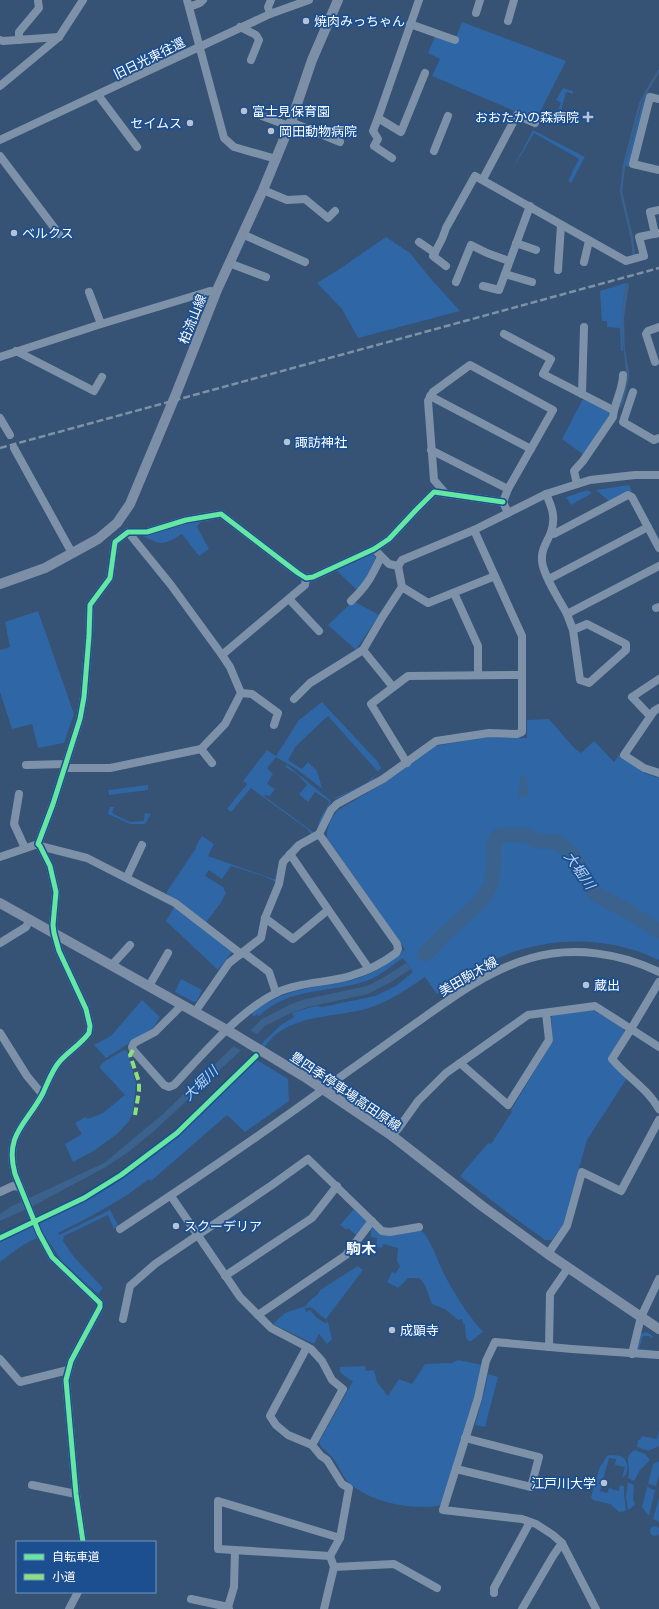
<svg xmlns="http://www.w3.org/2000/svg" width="659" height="1609" font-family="Barlow,'Noto Sans JP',sans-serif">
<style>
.green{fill:#2f66a5;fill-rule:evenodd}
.water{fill:#3b618d}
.pier{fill:#365274}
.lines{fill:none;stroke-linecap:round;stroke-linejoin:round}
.stream{stroke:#3b618d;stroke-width:2.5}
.river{stroke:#3b618d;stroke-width:15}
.minor{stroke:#7d92a8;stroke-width:8}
.major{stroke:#7d8ea7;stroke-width:10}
.rail{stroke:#7e92a7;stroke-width:2.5;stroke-dasharray:7 3;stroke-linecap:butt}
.quiet{stroke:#8de07e;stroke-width:4;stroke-dasharray:8 4;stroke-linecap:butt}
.cycleway-casing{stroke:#1b4f8f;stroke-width:8}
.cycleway{stroke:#66e7a1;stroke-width:5}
.poi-dot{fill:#b9c2ce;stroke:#1b4f8f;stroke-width:1.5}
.labels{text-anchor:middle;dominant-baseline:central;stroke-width:3.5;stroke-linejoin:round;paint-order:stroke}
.poi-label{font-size:13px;fill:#fff;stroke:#1b4f8f;text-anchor:start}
.street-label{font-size:13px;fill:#fff;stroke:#1b4f8f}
.water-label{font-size:14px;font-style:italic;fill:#b5d3f5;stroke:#1b4f8f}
.quarter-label{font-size:15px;font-weight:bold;fill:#fff;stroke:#1b4f8f}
</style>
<rect width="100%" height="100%" fill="#365274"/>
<g class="green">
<polygon points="462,22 566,61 536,120 432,76 440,59 428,53 435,36 454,43"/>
<polygon points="563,88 573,91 573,94 566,92 560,115 556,114 561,103 556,100"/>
<polygon points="647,92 650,93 629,167 625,166 642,104"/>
<polygon points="533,130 585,157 571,183 568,181 579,159 534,133 512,170"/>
<polygon points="386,237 410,253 431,279 460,311 358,338 342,309 317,283 338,270"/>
<polygon points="626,283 622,317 623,351 621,351 620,328 607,327 607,321 602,321 600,291"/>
<polygon points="583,399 609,412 609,417 584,455 562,439"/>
<polygon points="629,485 632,491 612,501 609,501 596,490"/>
<polygon points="588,490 592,493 571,505 566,497"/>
<path d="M185 519 201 521 197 527 209 549 199 556 182 534C163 545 163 546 143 536Z"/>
<polygon points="371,554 376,557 375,560 365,580 358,591 336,570"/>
<polygon points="353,601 379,615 356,650 328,625"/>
<polygon points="38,611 74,714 64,743 38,748 32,724 12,729 0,692 0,650 10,647 5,622"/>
<path d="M322 702 377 761 381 768 370 782 336 799 295 768 276 757 267 768 273 774 267 784 275 789 270 796 266 795 264 796 313 832H316L296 843 286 852 295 843 311 834 307 829 251 788 231 812 227 809 247 784 243 781 267 750 276 756 299 720ZM328 716 378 772 367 783 335 798 322 788 317 771 308 762 302 769 288 760 296 746Z"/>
<path d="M549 719 574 748 581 753 594 741 614 762 619 755 644 773 659 778V960C605 934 542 936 489 962 470 970 454 983 437 994L425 977C407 989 390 1001 369 1008 339 1017 301 1014 275 1035 267 1041 263 1051 257 1060L288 1079 289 1101 245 1132 227 1115 151 1181 149 1179C121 1201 90 1217 58 1233L59 1235 110 1210 118 1225 114 1229 108 1215 64 1236 63 1241 74 1257 103 1288 98 1294 62 1261 45 1236C28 1239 13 1252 0 1262V1235L20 1224 85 1194 123 1171 175 1131 252 1057 264 1041 281 1025 294 1017 292 1013 308 1008 316 1006 322 1007 375 996 396 986 413 972 403 958C391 966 380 976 366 981 327 994 291 986 259 1016L257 1014 254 1017 251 1013C267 1001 285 993 304 989 324 985 345 983 364 976 380 970 393 960 405 949L327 838C326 828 331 818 338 810L384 783 435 746 488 737 527 738V720Z"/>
<path d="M287 765 331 801 319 829C316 818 328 811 329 801L315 792 308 802 299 794 307 785 297 774 285 767Z"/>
<polygon points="148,785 148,790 109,795 108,790"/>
<polygon points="110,807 114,807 112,813 130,822 144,821 145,813 151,814 145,824 130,824 108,814"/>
<polygon points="202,836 214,844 208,856 273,879 275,879 279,861 285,852 282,858 276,882 263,876 231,866 222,879 209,870 205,876 223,887 226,893 220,904 206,922 166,893 196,848 196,846"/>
<polygon points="175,906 232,952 218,970 166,921"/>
<polygon points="181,979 202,990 197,1001 194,1002 175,992"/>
<polygon points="142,1000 160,1017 153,1028 106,1058 94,1045 111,1036"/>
<polygon points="593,1010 623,1028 624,1032 608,1059 627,1078 587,1140 563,1225 552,1240 545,1240 508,1213 460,1176 488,1143 491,1144 512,1112 511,1110 553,1041 551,1018 553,1015"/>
<polygon points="124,1050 127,1051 136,1083 133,1112 129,1121 117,1134 95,1150 73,1162 65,1144 82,1134 75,1123 85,1117 88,1119 103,1113 125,1095 100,1068 100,1066 105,1061"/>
<polygon points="354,1209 366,1220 366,1223 357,1236 348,1228 347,1230 340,1225"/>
<path d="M376 1228 382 1234 389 1236 421 1230C432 1241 437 1260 444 1274 455 1295 467 1314 483 1332L471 1341H469L466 1338 465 1324H463L462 1319 458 1320 445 1309 432 1304 425 1285 419 1278H408L398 1288 387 1282 392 1272 396 1273 400 1266 397 1261 398 1248 383 1244 382 1248 376 1247 377 1238 371 1237V1229Z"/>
<path d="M358 1266 363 1270 326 1319C317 1315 315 1305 305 1308L306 1312 310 1310 317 1318 325 1323 328 1322 332 1339 327 1344 319 1334 314 1344 273 1324 285 1313 306 1306C309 1299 318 1297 320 1290Z"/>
<polygon points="647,1332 654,1337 650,1338 650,1336 643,1336 639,1349 652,1350 652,1351 637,1350 641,1334"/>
<path d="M458 1360 482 1365 478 1386 441 1505C426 1510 392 1505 377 1499 368 1496 358 1490 350 1484 343 1478 339 1466 333 1458 329 1452 321 1449 319 1442L353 1381 350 1380 340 1372V1367L365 1366 366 1371 374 1370 377 1382 388 1396 399 1379 412 1384 425 1364 452 1363Z"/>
<polygon points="488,1374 498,1377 485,1427 475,1425 485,1389"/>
<polygon points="659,1430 659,1446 648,1451 637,1447 638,1440 640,1440 642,1436 657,1439"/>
<path d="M635 1450 645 1454 650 1460 640 1470 634 1481 628 1478C632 1467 622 1456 635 1450Z"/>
<path d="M609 1455C612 1455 617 1455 620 1456 629 1459 630 1474 622 1478L625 1467 615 1465 616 1459 609 1458 600 1491 607 1493 609 1488 619 1491 620 1485 624 1486V1494L626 1511 619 1512 610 1504 593 1500 591 1497 600 1467 607 1456Z"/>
<polygon points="659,1461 659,1476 656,1486 648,1484 653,1464"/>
<polygon points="628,1482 634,1485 633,1499 635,1505 628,1510 626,1496"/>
<polygon points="647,1487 655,1490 649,1516 642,1507"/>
<polygon points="659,1498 659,1522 653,1519"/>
<circle cx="655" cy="1531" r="5"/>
</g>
<g class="water">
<path d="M626 283 629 284 624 318 625 350 629 372V378L624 401 621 408 618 407C632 380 623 359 622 330 621 314 624 299 626 283Z"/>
<polygon points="521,776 525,776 529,795 518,798"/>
<polygon points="635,910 659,927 659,936 640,924"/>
<polygon points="425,945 435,958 427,959 422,952"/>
<polygon points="406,963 411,969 391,982 368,994 308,1007 291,1013 265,1026 239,1052 153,1132 127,1153 106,1167 33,1206 0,1221 0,1214 12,1206 104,1163 163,1114 262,1019 291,1004 306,999 367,986 386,976"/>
</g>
<polygon class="pier" points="248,1029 258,1035 243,1051 231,1045"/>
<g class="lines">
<polyline class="stream" points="634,256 632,238 621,192 624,165 640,104 646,92 659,71"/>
<polyline class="river" points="425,954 448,931 480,902 491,885 494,864 493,846 497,837 505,835 526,835 537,841 554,841 562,845 571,853 589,885 597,895 626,910 659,931"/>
<g class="minor">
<polyline points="187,0 224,138 234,147 276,159"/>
<polyline points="419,0 378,118 401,132 425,73"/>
<polyline points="189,7 200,3 203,0"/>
<polyline points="476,13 480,0"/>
<polyline points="270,14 268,7 271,0"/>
<polyline points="508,21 514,0"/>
<polyline points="410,24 455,40"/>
<polyline points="240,27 256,35 259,40 251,60"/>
<polyline points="0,40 3,41 59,37"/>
<polyline points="19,40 19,32 39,8 38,1"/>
<polyline points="0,86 59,37 83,0"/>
<polyline points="98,95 137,147"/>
<polyline points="659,99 650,97 633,164 659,170"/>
<polyline points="262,116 289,126"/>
<polyline points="378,118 373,131 378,139 374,146 392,158"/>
<polyline points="291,122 340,142"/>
<polyline points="0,140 270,14 309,0"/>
<polyline points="434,151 448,116"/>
<polyline points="0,156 59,234"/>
<polyline points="483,179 517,115 535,123"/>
<polyline points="263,190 287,200 305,199 328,218 335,211"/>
<polyline points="530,206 505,274 532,282"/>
<polyline points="242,234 305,262"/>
<polyline points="655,234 650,212 659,210"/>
<polyline points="419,242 435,253"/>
<polyline points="516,243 536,250"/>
<polyline points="584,262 589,241"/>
<polyline points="229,263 266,277"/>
<polyline points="446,266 433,256 442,239 446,228 475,176 626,261 644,256 639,237 659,233"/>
<polyline points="558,270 561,225"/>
<polyline points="456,282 471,245 487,253 509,261"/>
<polyline points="483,286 499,290 505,274"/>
<polyline points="89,292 101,324"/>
<polyline points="504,334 551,359 543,374 613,410"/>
<polyline points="16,351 94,391 102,377"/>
<polyline points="0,357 101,324 210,291 216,292"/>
<polyline points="655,362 646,334 648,331 659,327"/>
<polyline points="633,392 623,422 654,440 659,438"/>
<polyline points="582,394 584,327"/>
<polyline points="430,396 531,449"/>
<polyline points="0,418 10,435"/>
<polyline points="14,448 72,553"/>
<polyline points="431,450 508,489"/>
<path d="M577 484 574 471 583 461 613 417C614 403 623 390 623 375"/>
<polyline points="446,494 434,480 428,401 433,392 470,365 553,410 508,489 503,502 508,513"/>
<path d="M546 494C552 507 556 518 551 532 547 543 541 549 542 561 543 575 560 601 567 614L659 566"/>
<polyline points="551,533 554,534 628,495 632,497 659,548"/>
<polyline points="374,549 389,564 398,566 402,587 383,616 363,650 393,687"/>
<polyline points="398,566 402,560 474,530 546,494 590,480 635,475 659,475"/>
<polyline points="549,579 648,527"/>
<polyline points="402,587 428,603 495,576"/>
<polyline points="454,593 478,646 478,675"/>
<polyline points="289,599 319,631"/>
<path d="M351 601C368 585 371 577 381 557"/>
<polyline points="656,608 659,607"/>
<polyline points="567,614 573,630 587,624 626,644 626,650 589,683 580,680 573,630"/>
<polyline points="222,655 305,585 306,578"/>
<polyline points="241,693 252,694 278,713 274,725"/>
<polyline points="294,699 310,683 363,650"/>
<polyline points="659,708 654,711 624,755 644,768 659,773"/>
<polyline points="650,716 632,697 659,679"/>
<polyline points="201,749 212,763"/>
<polyline points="407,763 371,704 408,676 522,675"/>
<polyline points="26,765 66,764"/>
<polyline points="65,768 110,768 201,749 225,724 241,693 230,667 222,655 171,585 128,532"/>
<polyline points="19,794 14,824 25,848"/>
<polyline points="40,846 87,858 175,903 241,954"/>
<polyline points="290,854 369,969"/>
<polyline points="0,857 38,844"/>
<polyline points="127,877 142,845"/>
<polyline points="265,918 293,939 328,910"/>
<polyline points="0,943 26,927 30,919"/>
<polyline points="244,953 269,972 276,993"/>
<polyline points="112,965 130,945"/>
<polyline points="659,982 631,1029 659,1047"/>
<polyline points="149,986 168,953"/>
<path d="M182 1005 155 1032 134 1043 132 1047 133 1050 164 1085 169 1087 174 1085C203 1054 238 1012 276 993 299 982 326 983 350 976 367 971 383 963 396 953L398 949 397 944 319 834 331 810 337 804 383 779 436 741 489 733 517 734 522 732V636L474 530"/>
<polyline points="195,1012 229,963 261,938 265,918 279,884 283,862 299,845 319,834"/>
<polyline points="0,1033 27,1076 42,1094"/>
<polyline points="460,1063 508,1105 549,1040 546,1013"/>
<path d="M391 1135 398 1129 418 1101 446 1073 528 1015 595 1006 631 1029 612 1059C627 1077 647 1088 659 1109"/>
<polyline points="0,1192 13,1186 20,1187"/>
<polyline points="171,1196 240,1297 271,1328 311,1349 322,1361 332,1380 343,1389 312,1445"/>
<path d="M120 1229C198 1178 275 1125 350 1070 373 1054 396 1037 419 1021 454 996 489 970 531 958 573 946 620 953 659 972"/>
<polyline points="548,1254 567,1226 582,1172 621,1191 659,1120"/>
<polyline points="225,1276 312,1218 337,1186"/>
<polyline points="258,1315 346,1255 372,1221"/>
<polyline points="123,1319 130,1286 155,1264 272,1185 308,1159 382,1231 390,1232 419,1227"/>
<polyline points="307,1347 270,1416 276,1425 288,1435 312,1445 321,1456 327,1460 342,1484 349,1488 340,1538 330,1556 334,1567 324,1609"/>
<polyline points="549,1347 550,1294 568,1268"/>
<polyline points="632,1354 641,1317 659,1279"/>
<polyline points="0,1359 20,1382 68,1370"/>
<polyline points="456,1469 531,1487 539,1457 465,1438"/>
<polyline points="32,1485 76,1494"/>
<path d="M83 1542 76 1494 66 1380 71 1361 100 1307V1303L52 1257 39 1233 15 1174C4 1134 27 1124 43 1093 48 1082 52 1070 60 1061 69 1051 81 1044 89 1033L90 1026 86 1009 59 951 54 933 53 925 56 892 50 866 40 846 38 844 53 804 80 719 84 697 89 636 90 605 110 578 115 542 128 532H147L186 520 221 514 298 573 306 578 313 577 374 549 389 539 416 510 434 492 503 502"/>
<polyline points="330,1556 218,1549 218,1501 340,1538"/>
<polyline points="334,1567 394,1564 437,1588"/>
<polyline points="494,1593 494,1588 530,1522"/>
<polyline points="191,1599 228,1607 229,1609"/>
<polyline points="228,1607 234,1587 235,1550"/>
<polyline points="69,1609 78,1592"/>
<polyline points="522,1609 553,1556 562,1543"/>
<polyline points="596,1609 562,1543 553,1535 536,1524 522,1519 443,1510 478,1398 486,1361 495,1342 572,1349 659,1355"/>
</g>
<g class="major">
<polyline points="0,584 45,568 98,539 117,523 130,504 176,394 217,290 263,190 291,122 312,60 338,0"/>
<polyline points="0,903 227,1030 308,1079 391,1135 482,1206 548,1254 659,1329"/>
</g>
<polyline class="rail" points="0,448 659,268"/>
<polyline class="quiet" points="133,1050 130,1055 139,1082 139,1091 135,1115"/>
<g class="cycleway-casing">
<g id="cycleway">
<polyline points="0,1238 84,1198 121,1175 177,1133 256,1056"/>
<path d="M83 1542 76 1494 66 1380 71 1361 100 1307V1303L52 1257 39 1233 15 1174C4 1134 27 1124 43 1093 48 1082 52 1070 60 1061 69 1051 81 1044 89 1033L90 1026 86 1009 59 951 54 933 53 925 56 892 50 866 40 846 38 844 53 804 80 719 84 697 89 636 90 605 110 578 115 542 128 532H147L186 520 221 514 298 573 306 578 313 577 374 549 389 539 416 510 434 492 503 502"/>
</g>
</g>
<use href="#cycleway" class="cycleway"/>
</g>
<g class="poi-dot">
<circle cx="306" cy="21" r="4"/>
<circle cx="244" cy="111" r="4"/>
<path d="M586 111h4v4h4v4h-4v4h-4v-4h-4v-4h4z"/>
<circle cx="190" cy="123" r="4"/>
<circle cx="271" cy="131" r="4"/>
<circle cx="14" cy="233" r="4"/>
<circle cx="287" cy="442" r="4"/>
<circle cx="586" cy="985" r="4"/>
<circle cx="176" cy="1226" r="4"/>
<circle cx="392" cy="1330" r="4"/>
<circle cx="604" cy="1483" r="4"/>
</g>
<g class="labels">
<g class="poi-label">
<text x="314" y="21">焼肉みっちゃん</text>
<text x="252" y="111">富士見保育園</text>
<text x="579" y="117" text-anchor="end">おおたかの森病院</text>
<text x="182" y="123" text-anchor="end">セイムス</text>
<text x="279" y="131">岡田動物病院</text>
<text x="22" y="233">ベルクス</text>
<text x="295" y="442">諏訪神社</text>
<text x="594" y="985">蔵出</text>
<text x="184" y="1226">スクーデリア</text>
<text x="400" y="1330">成顕寺</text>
<text x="596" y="1483" text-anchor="end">江戸川大学</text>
</g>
<g class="street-label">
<text transform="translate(149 58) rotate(-26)">旧日光東往還</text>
<text transform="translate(192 319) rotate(-68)">柏流山線</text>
<text transform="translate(468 976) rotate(-30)">美田駒木線</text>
<text transform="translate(346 1091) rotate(34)">豊四季停車場高田原線</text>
</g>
<g class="water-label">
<text transform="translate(580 870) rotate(55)">大堀川</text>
<text transform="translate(200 1083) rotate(-44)">大堀川</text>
</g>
<g class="quarter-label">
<text x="361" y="1248">駒木</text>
</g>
</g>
<rect x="16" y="1541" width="140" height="52" fill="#1b4f8f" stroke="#7695bc"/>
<rect x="24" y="1554" width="20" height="6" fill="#66e7a1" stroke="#7695bc"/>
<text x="52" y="1561" font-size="12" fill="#ffffff">自転車道</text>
<rect x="24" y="1574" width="20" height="6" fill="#8de07e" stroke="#7695bc"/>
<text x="52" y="1581" font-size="12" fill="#ffffff">小道</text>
</svg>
